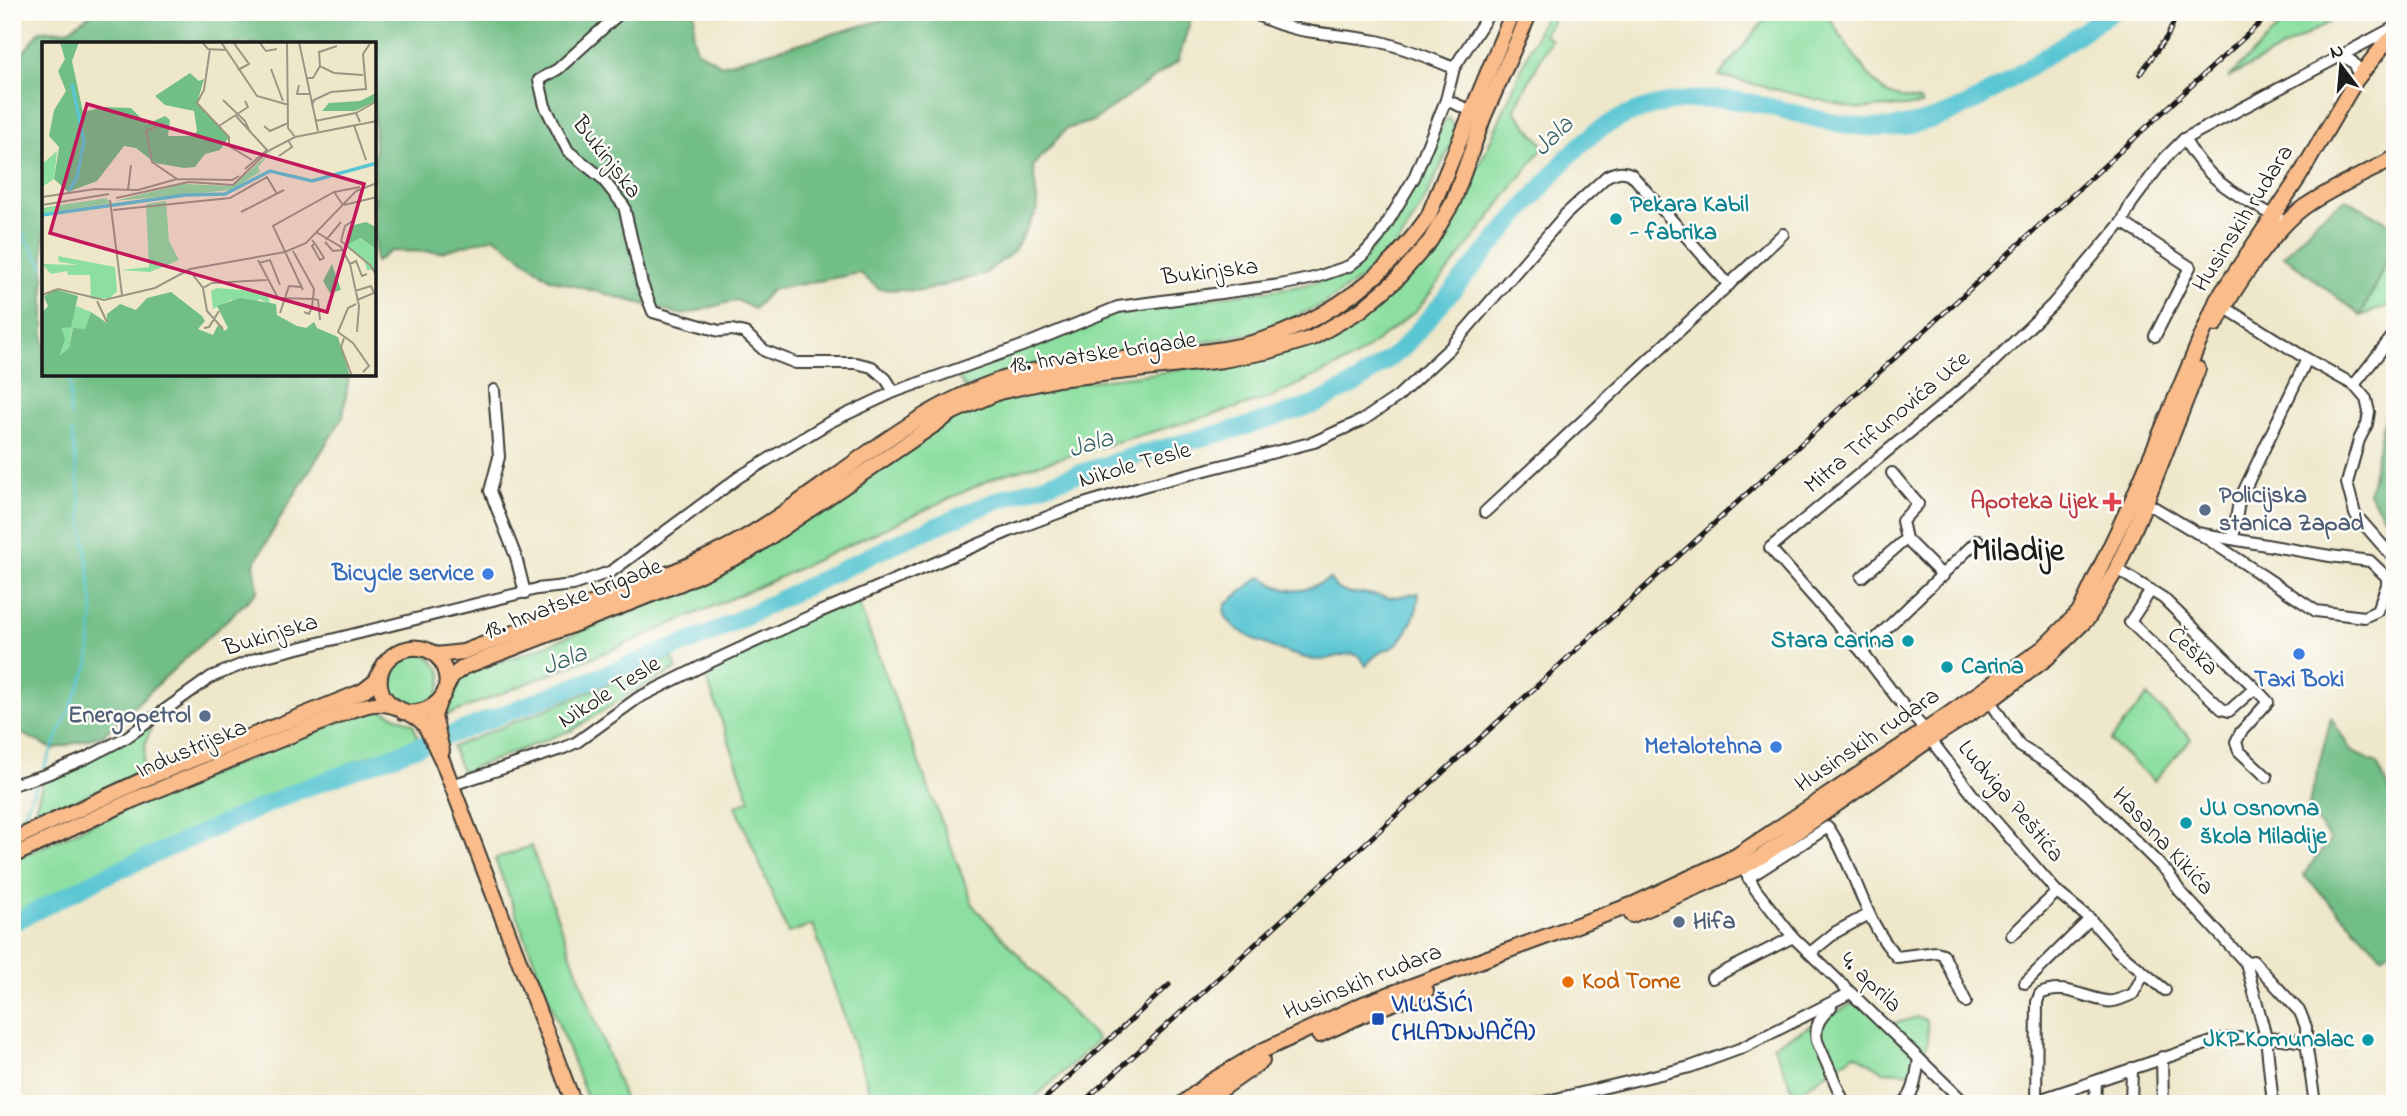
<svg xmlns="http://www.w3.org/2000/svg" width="2407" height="1116" font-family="'Indie Flower',sans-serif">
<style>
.green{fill:#8cdfa0;stroke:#547e5e;stroke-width:2}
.forest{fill:#71be86;stroke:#466d51;stroke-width:2}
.water{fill:#5ac6d3;stroke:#3b7178;stroke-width:2}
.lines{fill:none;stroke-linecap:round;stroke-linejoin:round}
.stream{stroke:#5ac6d3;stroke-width:2.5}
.river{stroke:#5ac6d3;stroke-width:18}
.minor-casing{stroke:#3c3a36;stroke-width:14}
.major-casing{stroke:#3c3a36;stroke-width:18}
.minor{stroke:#fff;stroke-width:10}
.major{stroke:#f9bc8a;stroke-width:14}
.rail-casing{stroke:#1c1c1c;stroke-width:5}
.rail{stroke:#fdfcf7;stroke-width:2.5;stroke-dasharray:8;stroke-linecap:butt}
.culture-dot{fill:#0f9aa8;stroke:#fdfcf7;stroke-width:2.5}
.health-dot{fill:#e0444e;stroke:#fdfcf7;stroke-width:2.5}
.service-dot{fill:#5c6f8a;stroke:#fdfcf7;stroke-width:2.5}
.shop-dot{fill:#3f7fe0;stroke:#fdfcf7;stroke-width:2.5}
.food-dot{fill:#e8710a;stroke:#fdfcf7;stroke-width:2.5}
.transit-dot{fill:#1a4fb4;stroke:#fdfcf7;stroke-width:2.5}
.labels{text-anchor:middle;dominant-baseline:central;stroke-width:5;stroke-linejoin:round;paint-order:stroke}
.street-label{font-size:24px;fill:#1c1c1c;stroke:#fdfcf7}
.culture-label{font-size:24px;font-weight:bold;fill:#0d838f;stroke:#fdfcf7;text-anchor:start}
.service-label{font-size:24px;font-weight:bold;fill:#4e5e75;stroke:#fdfcf7;text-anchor:start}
.health-label{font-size:24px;font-weight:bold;fill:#be3a42;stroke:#fdfcf7;text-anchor:end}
.shop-label{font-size:24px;font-weight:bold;fill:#366cbe;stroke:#fdfcf7;text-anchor:end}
.food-label{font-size:24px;font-weight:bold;fill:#c56008;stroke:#fdfcf7;text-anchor:start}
.transit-label{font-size:24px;font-weight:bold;fill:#164399;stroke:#fdfcf7;text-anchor:start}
.water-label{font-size:26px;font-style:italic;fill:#356065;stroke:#fdfcf7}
.district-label{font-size:32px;font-weight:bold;fill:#1c1c1c;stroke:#fdfcf7}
.inset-river{fill:none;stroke:#5ac6d3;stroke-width:3.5}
.inset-road{fill:none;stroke:#9a9684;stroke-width:2}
.view{fill:#c2185b;fill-opacity:0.15;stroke:#c2185b;stroke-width:3.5}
.inset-edge{fill:none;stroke:#1c1c1c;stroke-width:3.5}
</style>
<rect width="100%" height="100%" fill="#fdfcf7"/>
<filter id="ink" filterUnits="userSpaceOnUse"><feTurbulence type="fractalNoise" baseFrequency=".0143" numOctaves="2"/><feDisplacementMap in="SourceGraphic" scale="14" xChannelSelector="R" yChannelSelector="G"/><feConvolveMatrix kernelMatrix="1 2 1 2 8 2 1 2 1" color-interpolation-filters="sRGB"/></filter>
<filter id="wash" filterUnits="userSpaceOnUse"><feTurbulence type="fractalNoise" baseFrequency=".00686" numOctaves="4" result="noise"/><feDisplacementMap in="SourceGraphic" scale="28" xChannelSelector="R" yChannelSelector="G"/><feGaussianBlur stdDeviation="1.57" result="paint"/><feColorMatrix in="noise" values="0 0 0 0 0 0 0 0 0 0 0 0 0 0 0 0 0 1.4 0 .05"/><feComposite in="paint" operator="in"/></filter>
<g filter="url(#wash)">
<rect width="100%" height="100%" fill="#eee7ca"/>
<g class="green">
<polygon points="1546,12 1558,12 1544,34 1551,39 1514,110 1544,146 1465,250 1416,311 1355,358 1267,399 998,476 767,583 621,646 440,718 461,677 472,670 524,654 717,577 954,417 996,397 1033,388 1173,371 1349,323 1450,219 1487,149"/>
<path d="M1771 12H1826C1836 29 1872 85 1887 93 1897 99 1909 99 1920 101L1922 105 1857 109 1719 76Z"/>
<polygon points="2294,12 2348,12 2228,78"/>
<polygon points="1449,118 1458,131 1423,203 1399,243 1361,279 1321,305 1263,331 1205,342 1129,350 1068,361 965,388 956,374 1107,316 1139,308 1301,286 1330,278 1365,259 1417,180 1445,120"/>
<polygon points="2395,244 2395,303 2361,316"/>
<polygon points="856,597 974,907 1098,1040 1028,1104 874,1104 813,925 788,933 736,806 750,800 702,666"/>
<path d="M424 653C445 670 446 676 435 700L408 709 386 691 385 672 396 656Z"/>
<polygon points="673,658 677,669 634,691 572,730 462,772 452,747"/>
<polygon points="2147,696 2191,739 2154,781 2110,741"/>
<path d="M372 708 382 710 413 724 419 741C370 752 325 774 279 793 189 830 97 869 12 917V861L94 823Z"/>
<polygon points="144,724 151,729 146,741 142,771 37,818 34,812 45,775"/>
<polygon points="531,846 625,1101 627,1104 589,1103 495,859"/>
<polygon points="1858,1001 1889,1025 1917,1017 1927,1020 1928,1042 1915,1073 1883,1071 1855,1054 1795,1095 1773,1045"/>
</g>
<g class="forest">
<polygon points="94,12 500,12 506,16 528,17 533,12 695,12 693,37 697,50 722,65 911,12 1193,12 1178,61 1093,121 1066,129 1033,166 1038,209 1013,252 984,274 923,291 879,289 860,273 771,290 754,309 737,300 683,315 550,279 495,237 441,252 391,251 375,262 374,44 44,44 44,374 349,375 343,417 283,513 254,564 258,591 103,735 53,749 12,729 12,67 40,31 68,30"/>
<polygon points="2346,199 2395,226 2395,241 2361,316 2284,256 2319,218"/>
<polygon points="2395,372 2395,534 2369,493 2393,373"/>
<polygon points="2331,718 2352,752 2377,763 2395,804 2395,947 2382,956 2303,875 2331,839 2307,811"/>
</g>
<path class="water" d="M1260 577C1268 578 1269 582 1275 585 1298 596 1310 588 1330 579L1337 589 1350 594 1363 593 1389 598 1418 593C1421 609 1406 637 1393 647 1388 650 1382 651 1378 654 1373 657 1369 662 1366 666L1360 656C1344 650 1332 661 1317 660 1297 658 1212 631 1226 604Z"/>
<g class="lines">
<g class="stream">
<polyline points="12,217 44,267"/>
<polyline points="70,374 70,417"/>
<polyline points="2194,527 2229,532"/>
<polyline points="2241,534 2310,547"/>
<polyline points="44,768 89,664 93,607 72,432"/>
<polyline points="12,821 24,814 36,785"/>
</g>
<path class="river" d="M12 923 103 877 295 792 447 736 707 635 892 545 998 500 1133 456 1251 425 1316 404 1358 382 1402 349 1568 157C1577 149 1586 139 1596 132 1642 101 1699 93 1753 103 1803 113 1852 134 1904 126 1954 118 1987 95 2028 68 2056 49 2084 31 2112 12"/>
</g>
</g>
<g filter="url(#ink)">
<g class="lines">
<g class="minor-casing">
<g id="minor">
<polyline points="621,12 558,69 539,80 545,106 568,151 601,177 624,206 642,284 653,312 719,331 732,330 745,333 765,351 796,363 856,363 872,367 886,379 894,392"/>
<path d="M1252 12C1293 36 1333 32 1377 41 1404 47 1429 58 1454 68"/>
<path d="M2337 58C2351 57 2359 64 2357 78"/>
<polyline points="1446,100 1479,114"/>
<polyline points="2184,139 2395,27"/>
<polyline points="2122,222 2190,267 2155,336"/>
<polyline points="2224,307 2307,359 2354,385 2366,399 2369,412 2367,424 2359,440 2347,483 2355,514 2390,554 2395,556"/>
<polyline points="2354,385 2395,333"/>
<polyline points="494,390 499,457 490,491 516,557 525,593"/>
<polyline points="1892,473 1918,504 1902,521 1906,539 1943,576"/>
<polyline points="2142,500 2197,533 2330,556 2370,561 2395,585"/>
<polyline points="1485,512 1783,234"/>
<polyline points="2200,534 2316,611 2364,617 2377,611 2387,585 2387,576"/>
<polyline points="2233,539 2239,501 2307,359"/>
<polyline points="2116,570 2123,573 2163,598 2255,688 2229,711 2222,709 2130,622 2151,590"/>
<polyline points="1862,577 1906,539"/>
<polyline points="1862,652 1978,540"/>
<polyline points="2255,688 2268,702 2241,732 2236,742 2239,751 2267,777"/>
<polyline points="1990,701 2020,746 2058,770 2088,794 2168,873 2179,890 2246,963 2266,1037 2273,1104"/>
<polyline points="2394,712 2395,713"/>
<polyline points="12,785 45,775 86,758 127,737 211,677 258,658 537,589 573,585 612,571 739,477 830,422 894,392 1022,346 1118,307 1280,285 1314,278 1349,266 1363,255 1379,237 1414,178 1446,100 1454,68 1490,12"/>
<path d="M452 785 564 748 577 742 638 698 702 666 817 613 1010 531 1074 507 1143 486 1314 442 1363 420 1397 397 1450 348 1565 215 1607 176C1616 172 1622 170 1631 174L1729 285"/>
<polyline points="1745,871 1756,890 1793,937 1966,1104"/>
<path d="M1748 878 1828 827C1856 867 1863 921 1897 957L1936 952 1943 954 1966 1002"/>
<polyline points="2012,935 2057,892"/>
<polyline points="1810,953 1836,932 1869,914"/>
<polyline points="2246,963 2253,961 2300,1012 2306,1027 2306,1042"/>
<polyline points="1712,978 1793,937"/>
<polyline points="2025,983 2090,919"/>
<path d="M2165 990 2118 951 2090 919 2057 892 1972 794 1934 744 1932 738 1897 698 1862 652 1770 548 1985 370 2053 304 2122 222 2131 204 2165 158 2184 139C2210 184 2237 195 2280 219"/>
<path d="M1831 1007C1820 1018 1814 1025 1817 1041L1842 1098"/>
<polyline points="2162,1057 2163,1104"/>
<polyline points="1535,1104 1690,1067 1742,1048 1850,993"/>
<path d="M1902 1104C1916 1093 1916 1075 1919 1059"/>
<polyline points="2027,1104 2221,1039 2266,1037 2306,1042 2315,1104"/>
<path d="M2036 1104 2037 1002 2040 994C2063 983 2082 997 2106 1001 2114 1003 2125 997 2133 994L2144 973"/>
<polyline points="2095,1104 2096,1082"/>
<polyline points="2131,1104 2132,1068"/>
</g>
</g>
<g class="major-casing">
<g id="major">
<path d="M2216 324C2232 290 2274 229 2304 207 2331 188 2365 174 2395 158"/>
<path d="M436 655 463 652C517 632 571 612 626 591 667 574 711 558 749 535 834 484 908 410 1003 379 1077 355 1149 361 1224 349 1307 335 1380 286 1428 217L1513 12"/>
<polyline points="447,686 452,676 464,667 681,583 749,551 953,412 999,392 1058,379 1223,360 1270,351 1312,338 1361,310 1395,281 1430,241 1453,202 1484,116 1530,12"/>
<polyline points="439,702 434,716 442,751"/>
<path d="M403 712C429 716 455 697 444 668 430 630 370 650 381 690 387 710 409 709 422 722 429 730 436 749 442 760L574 1104"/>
<polyline points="12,840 147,778 363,691 376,681 381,670"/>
<path d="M12 856 133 800 352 710C367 705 377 701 393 706"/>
<polyline points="1632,915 1743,867 1762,856 1932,738 1990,701 2047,658 2088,618 2116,570 2146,502 2198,369"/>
<polyline points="1319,1035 1369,1012 1426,991"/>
<polyline points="1182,1104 1210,1082 1262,1051 1363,1004 1634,904 1736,856 1926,730 2043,648 2080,611 2134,496 2217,300 2299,177 2356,80 2384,45 2395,36"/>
<polyline points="1201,1104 1262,1061"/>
</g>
</g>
<use href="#minor" class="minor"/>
<use href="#major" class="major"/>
<g class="rail-casing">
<g id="rail">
<polyline points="2140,74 2168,35 2178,12"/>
<polyline points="1039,1104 1169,985"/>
<polyline points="1081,1104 2272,12"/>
</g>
</g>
<use href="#rail" class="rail"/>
</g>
</g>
<g class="culture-dot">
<circle cx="1616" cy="219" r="7"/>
<circle cx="1908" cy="641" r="7"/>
<circle cx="1947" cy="667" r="7"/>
<circle cx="2186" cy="823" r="7"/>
<circle cx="2368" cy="1040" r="7"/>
</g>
<path class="health-dot" d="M2108.5 491.5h7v7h7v7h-7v7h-7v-7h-7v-7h7z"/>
<g class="service-dot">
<circle cx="2205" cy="510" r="7"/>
<circle cx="205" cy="716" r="7"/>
<circle cx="1679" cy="922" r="7"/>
</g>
<g class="shop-dot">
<circle cx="488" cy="574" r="7"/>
<circle cx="2299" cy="654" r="7"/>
<circle cx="1776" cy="747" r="7"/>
</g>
<circle class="food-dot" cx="1568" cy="982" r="7"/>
<rect class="transit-dot" x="1371" y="1012" width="14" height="14" rx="3.5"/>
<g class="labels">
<g class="street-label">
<text transform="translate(606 158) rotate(52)">Bukinjska</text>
<text transform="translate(2244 219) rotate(-58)">Husinskih rudara</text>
<text transform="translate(1210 273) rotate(-7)">Bukinjska</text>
<text transform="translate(1103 354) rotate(-8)">18. hrvatske brigade</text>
<text transform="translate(1888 423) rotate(-40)">Mitra Trifunovića Uče</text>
<text transform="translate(1135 466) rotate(-16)">Nikole Tesle</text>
<text transform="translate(573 600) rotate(-21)">18. hrvatske brigade</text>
<text transform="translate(271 636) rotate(-17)">Bukinjska</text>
<text transform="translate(2192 652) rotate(43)">Češka</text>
<text transform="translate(610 693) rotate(-32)">Nikole Tesle</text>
<text transform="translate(1868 741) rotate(-34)">Husinskih rudara</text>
<text transform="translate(192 750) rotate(-23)">Industrijska</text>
<text transform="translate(2010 802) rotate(50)">Ludviga Peštića</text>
<text transform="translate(2162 842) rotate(47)">Hasana Kikića</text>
<text transform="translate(1363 983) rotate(-22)">Husinskih rudara</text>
<text transform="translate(1870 983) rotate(44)">4. aprila</text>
</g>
<g class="culture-label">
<text x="1630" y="205">Pekara Kabil<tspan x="1630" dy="28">- fabrika</tspan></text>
<text x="1894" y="641" text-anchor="end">Stara carina</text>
<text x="1961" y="667">Carina</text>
<text x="2200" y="809">JU Osnovna<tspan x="2200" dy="28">škola Miladije</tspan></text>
<text x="2354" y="1040" text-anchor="end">JKP Komunalac</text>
</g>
<g class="service-label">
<text x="2219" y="496">Policijska<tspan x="2219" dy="28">stanica Zapad</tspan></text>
<text x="191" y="716" text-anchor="end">Energopetrol</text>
<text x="1693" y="922">Hifa</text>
</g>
<g class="health-label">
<text x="2098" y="502">Apoteka Lijek</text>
</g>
<g class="shop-label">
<text x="474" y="574">Bicycle service</text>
<text x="2299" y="680" text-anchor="middle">Taxi Boki</text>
<text x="1762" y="747">Metalotehna</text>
</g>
<g class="food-label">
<text x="1582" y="982">Kod Tome</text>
</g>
<g class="transit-label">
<text x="1392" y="1005">VILUŠIĆI<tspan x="1392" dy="28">(HLADNJAČA)</tspan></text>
</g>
<g class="water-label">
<text transform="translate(1554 137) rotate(-44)">Jala</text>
<text transform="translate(1091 445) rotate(-17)">Jala</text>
<text transform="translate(565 661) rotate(-21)">Jala</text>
</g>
<g class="district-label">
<text x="2018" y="552">Miladije</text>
</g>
</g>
<g transform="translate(42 42)">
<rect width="334" height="334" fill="#eee7ca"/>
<path d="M231 108 216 125 218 130 189 148 72 159 141 142 190 144ZM15 109 12 137 0 145V122ZM64 156 69 161 0 172V166ZM124 159 127 199 137 218 108 230 78 228 107 225 104 162ZM317 196 334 207V235L331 228H325L322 218 303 204ZM16 214 73 225 75 249 68 256 49 257 48 233H26L25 229 9 232 0 222 37 223 17 220ZM175 246 213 249 226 255 229 263 218 257 211 261 189 258 171 267 169 249ZM34 264 49 270 43 287 30 288 27 306 16 315 21 301 19 286Z" fill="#8cdfa0"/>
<path d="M37 0 30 19 41 70 62 65 89 66 105 82 123 74 128 78 126 94H150L155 89 152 69 123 63 113 54 148 31 157 39 162 37 155 61 187 95 178 108 163 112 153 125 142 126 113 121 94 106 82 104 55 139 26 150 12 137 17 105 7 94 12 68 24 49 16 29 23 17 18 1ZM334 51V59L313 69H280L287 61 318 59ZM324 180 334 185V207L318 196 303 204 308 184ZM290 222 299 248 288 251 281 239ZM12 247 36 254 29 285 19 286 23 297 17 314 27 306 31 286 43 287 49 270 65 281V272L78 262 94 268 105 256 129 250 160 274 163 279 156 287 171 293 176 283 183 289 186 286 175 264 198 256 234 262 235 273 255 284 264 286 272 280 275 286 296 295 308 334H0V271L6 264 2 255Z" fill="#71be86"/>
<path class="inset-river" d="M30 42 42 100 39 113M27 149 35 135 39 114M0 173 143 153 183 152 228 129 270 139 335 121"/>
<path class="inset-road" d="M160 0 166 7 183 8M179 0 215 54 247 63M191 0 207 22 196 28M217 0 224 9 235 7M245 0 246 86 253 95M257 0 276 89M168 7 162 48 155 61 187 95V104L210 118M278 24 277 10 295 4M229 27 241 59M265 36H271L278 24 292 31 321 33M257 43 255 52H268M181 58 203 79 208 90M270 64 272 58 289 50 324 47 321 12 329 0M314 71 335 59M194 74 225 108 203 127M273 79 314 71 318 80M122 81 104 89 110 120 135 137M312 83 324 118M177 84 206 65 203 59M222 84 228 89 246 81M237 114 250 105 246 98M86 148 89 123M292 150 318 145M0 155 53 147 96 148 135 137 190 138 197 134M74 156 147 140 191 143 226 109 253 95 335 79M68 158 80 253M0 163 67 152M302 163 335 155M71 168 188 156 225 135 235 152M199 170 242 148M312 178 303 184 299 199 329 224 335 235M274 190 299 205 308 222 317 264 315 290M270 198 274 203 282 216 278 218 270 204 273 201M284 198 299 180M283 200 291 209 301 208M251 209 272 247 270 265 267 272 262 270M216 218 236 256 272 257M217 221 228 218 238 243M308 222 314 219 320 234 325 232M148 229 161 246 165 269 181 287M161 246 170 241 225 238M261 248 231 184 292 150 301 163M313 249 329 244 332 251 315 258M0 253 16 247 62 258 113 246 148 227 243 210 264 201 314 149 335 141M272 257 276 258 278 278M55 259 65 280M314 262 306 266 296 290 311 301 327 324 321 330M238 271 247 244 260 245M162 286 167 285 177 269M302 296 299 305 310 334"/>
<path class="view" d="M45 62 322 142 285 270 8 191Z"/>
<rect width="334" height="334" class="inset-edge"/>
</g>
<rect width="2407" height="1116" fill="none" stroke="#fdfcf7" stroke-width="42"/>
<g transform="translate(2341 66) rotate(344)" stroke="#fdfcf7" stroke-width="5" paint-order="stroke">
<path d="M0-5L12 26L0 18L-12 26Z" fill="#1c1c1c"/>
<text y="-10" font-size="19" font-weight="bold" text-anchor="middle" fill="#1c1c1c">N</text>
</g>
</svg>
